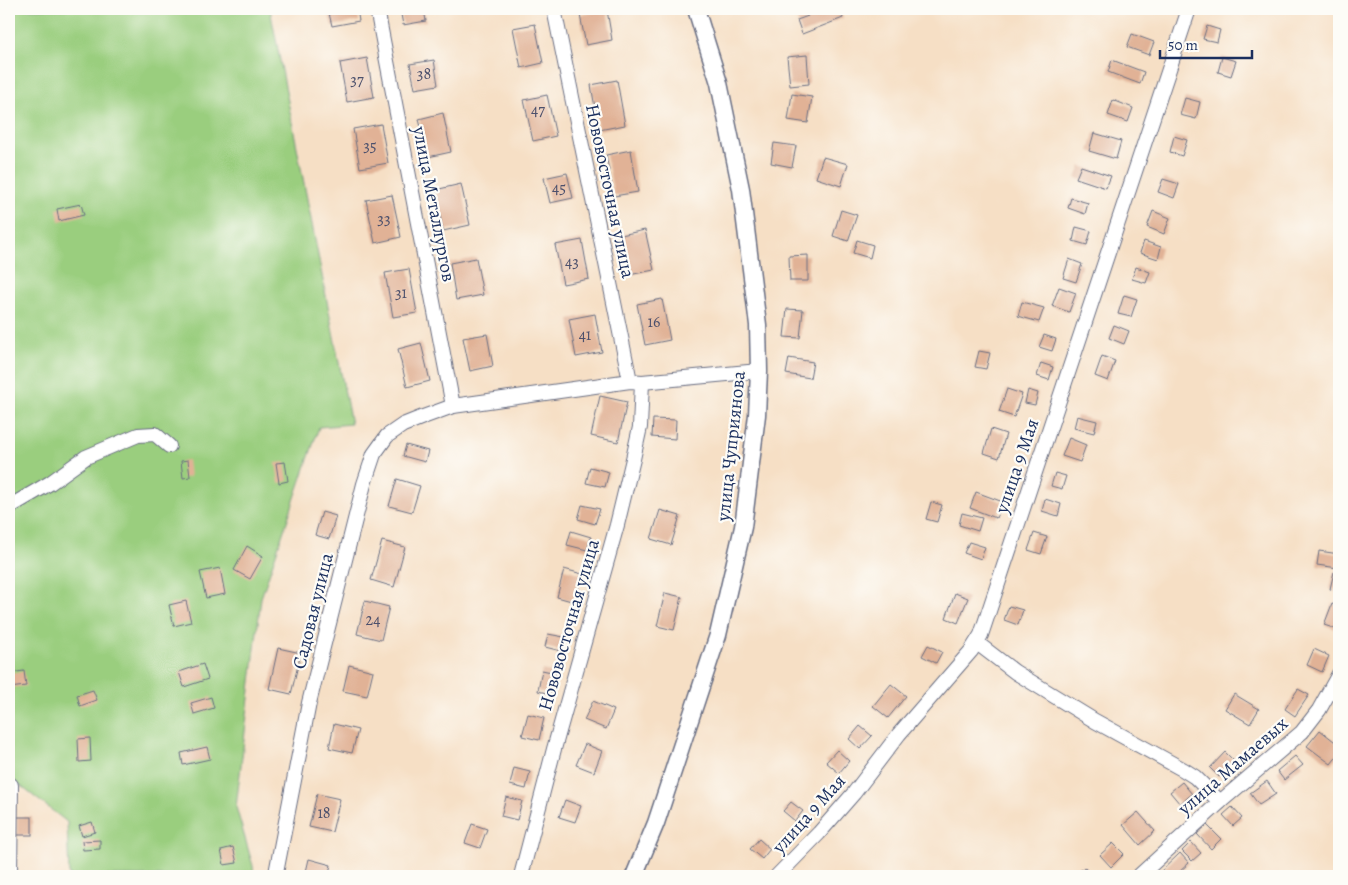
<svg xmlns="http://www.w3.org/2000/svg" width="1348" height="885" font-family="Alegreya,serif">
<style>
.green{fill:#9ace7e;stroke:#5a7e6e}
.building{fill:#e1b296}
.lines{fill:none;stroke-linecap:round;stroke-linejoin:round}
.minor-casing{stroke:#686d82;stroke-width:16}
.tertiary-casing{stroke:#686d82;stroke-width:19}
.minor{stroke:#fff;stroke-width:14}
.tertiary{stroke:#fff;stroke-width:16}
.labels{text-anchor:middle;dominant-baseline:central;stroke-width:4.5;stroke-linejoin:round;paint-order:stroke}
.number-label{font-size:16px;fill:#4c506c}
.street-label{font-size:19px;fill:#1b2f5e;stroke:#fdfcf7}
</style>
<rect width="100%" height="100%" fill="#fdfcf7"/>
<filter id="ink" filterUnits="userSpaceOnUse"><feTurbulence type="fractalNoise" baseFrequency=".02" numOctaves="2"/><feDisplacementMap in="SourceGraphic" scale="10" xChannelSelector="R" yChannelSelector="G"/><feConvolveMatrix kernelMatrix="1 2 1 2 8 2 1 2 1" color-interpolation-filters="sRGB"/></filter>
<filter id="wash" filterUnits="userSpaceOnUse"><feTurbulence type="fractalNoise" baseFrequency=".0096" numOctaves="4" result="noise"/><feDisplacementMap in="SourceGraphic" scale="20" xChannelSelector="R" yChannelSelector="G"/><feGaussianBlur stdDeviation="1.12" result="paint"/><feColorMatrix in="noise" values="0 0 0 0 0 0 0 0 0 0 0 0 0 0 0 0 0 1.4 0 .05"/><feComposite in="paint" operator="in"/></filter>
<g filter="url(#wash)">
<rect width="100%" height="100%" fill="#f6dfc5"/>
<polygon class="green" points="9,9 270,9 351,424 319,427 261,598 236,807 253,866 254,876 69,876 67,822 9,777"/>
<g id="blocks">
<g class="building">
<polygon points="328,9 357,9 359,21 332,26"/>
<polygon points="400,9 424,9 426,21 403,25"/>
<polygon points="805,9 840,9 843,18 802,34 797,20 808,16"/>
<polygon points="607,10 612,40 586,45 580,15"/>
<polygon points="535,24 543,63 521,68 513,28"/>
<polygon points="1207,26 1220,30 1217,42 1203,39"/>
<polygon points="1132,34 1154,42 1149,55 1127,47"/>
<polygon points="807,55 809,84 790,86 787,57"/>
<polygon points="1222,57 1236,61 1231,76 1218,72"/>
<polygon points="367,58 374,97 347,102 340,63"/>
<polygon points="434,60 438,85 415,89 410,64"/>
<polygon points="1112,60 1144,72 1140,84 1108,72"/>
<polygon points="617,80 625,125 599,130 591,85"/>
<polygon points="792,94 812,97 808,123 788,120"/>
<polygon points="547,95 556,136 533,141 524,100"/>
<polygon points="1185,98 1200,102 1196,119 1180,115"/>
<polygon points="1113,100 1133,108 1128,122 1108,115"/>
<polygon points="443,113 451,152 428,157 419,119"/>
<polygon points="381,124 388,163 360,168 353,129"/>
<polygon points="1094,133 1121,141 1116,159 1089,151"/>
<polygon points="1174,136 1187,140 1182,156 1170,152"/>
<polygon points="774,143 796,146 792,167 771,163"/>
<polygon points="631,150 638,192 614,196 606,155"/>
<polygon points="823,157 848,164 841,186 816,178"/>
<polygon points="1081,166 1111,176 1106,188 1076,178"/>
<polygon points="567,173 573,198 550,203 544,178"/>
<polygon points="1163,179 1179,184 1174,198 1158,192"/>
<polygon points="461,184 470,225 443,231 435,190"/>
<polygon points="392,195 401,237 375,243 366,200"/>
<polygon points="1071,198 1088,203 1085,214 1068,208"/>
<polygon points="81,204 84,215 59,221 57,209"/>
<polygon points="841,210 857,215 848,241 833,236"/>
<polygon points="1153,211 1170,218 1164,234 1147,227"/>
<polygon points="1076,227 1091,231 1087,245 1073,241"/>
<polygon points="645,230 654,270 629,275 621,235"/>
<polygon points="582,240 589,279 563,284 555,245"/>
<polygon points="857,240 873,245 870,258 853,253"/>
<polygon points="1144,241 1161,247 1158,259 1140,253"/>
<polygon points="808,255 808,281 790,281 789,256"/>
<polygon points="476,258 483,295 456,300 450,263"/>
<polygon points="1069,259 1082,264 1076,282 1063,278"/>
<polygon points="1136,267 1150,272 1146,283 1132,279"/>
<polygon points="409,269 417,313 393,317 385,273"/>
<polygon points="1059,287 1076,293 1069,312 1052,306"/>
<polygon points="1124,295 1137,299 1131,317 1118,314"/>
<polygon points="662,299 670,340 645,345 637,304"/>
<polygon points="1022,302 1044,308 1039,322 1018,316"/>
<polygon points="787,309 803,310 800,338 784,337"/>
<polygon points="595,314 602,352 576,357 569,319"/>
<polygon points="1114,325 1129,331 1124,344 1109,338"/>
<polygon points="487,334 493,366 470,371 463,338"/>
<polygon points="1044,335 1056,339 1052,351 1039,347"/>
<polygon points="421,343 430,381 407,387 398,349"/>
<polygon points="979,351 990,353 986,369 975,367"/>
<polygon points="1102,356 1115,361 1108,381 1095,376"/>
<polygon points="789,358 813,362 810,378 786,374"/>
<polygon points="1041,363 1053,367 1049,380 1037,376"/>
<polygon points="1007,389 1022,394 1014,417 999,412"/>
<polygon points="1028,390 1038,393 1035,405 1025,403"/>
<polygon points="600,396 627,402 618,442 591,436"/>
<polygon points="1077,416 1097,421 1094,433 1074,428"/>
<polygon points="653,419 676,420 675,439 652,437"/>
<polygon points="991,429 1006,434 999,458 984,453"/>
<polygon points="1069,438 1086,445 1080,462 1062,456"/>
<polygon points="406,445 428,451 425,462 403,456"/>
<polygon points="188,460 190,477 183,478 181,461"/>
<polygon points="285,462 288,481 279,483 276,463"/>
<polygon points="590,467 609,472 605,487 586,483"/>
<polygon points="1055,473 1066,476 1062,489 1051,486"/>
<polygon points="397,479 420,486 412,512 389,506"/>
<polygon points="976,492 1003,502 996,518 970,508"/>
<polygon points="1045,499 1061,504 1058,516 1042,511"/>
<polygon points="931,502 942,505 937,522 926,519"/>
<polygon points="582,505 600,509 595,524 578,519"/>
<polygon points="660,510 680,516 671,545 651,539"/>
<polygon points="322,512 336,516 329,539 315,535"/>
<polygon points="962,513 982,518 978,531 959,525"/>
<polygon points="571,531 591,537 587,550 567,545"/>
<polygon points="1034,533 1047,537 1041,554 1028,550"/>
<polygon points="382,541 405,547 394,587 371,580"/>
<polygon points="969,542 985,547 981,559 964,553"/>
<polygon points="247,546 263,556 250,579 234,570"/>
<polygon points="1319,551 1339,554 1338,568 1317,565"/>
<polygon points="220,568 225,594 206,598 200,572"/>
<polygon points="564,569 582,574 575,602 557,597"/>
<polygon points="1334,572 1339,574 1339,591 1330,589"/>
<polygon points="665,593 682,597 674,630 657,626"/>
<polygon points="955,593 968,598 958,623 946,618"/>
<polygon points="186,601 191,622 174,626 169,605"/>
<polygon points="365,601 389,607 381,640 357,634"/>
<polygon points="1332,604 1339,606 1339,630 1324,625"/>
<polygon points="1009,606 1023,610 1018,625 1004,620"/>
<polygon points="548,634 564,637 561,651 545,647"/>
<polygon points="928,645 942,652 936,663 922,656"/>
<polygon points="278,648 301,653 291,694 269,689"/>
<polygon points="1314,649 1329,656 1322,672 1307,665"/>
<polygon points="203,664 208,679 184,687 179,672"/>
<polygon points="349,665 373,671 367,696 343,691"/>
<polygon points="542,670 556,673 551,694 538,691"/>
<polygon points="24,671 26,686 9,688 9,673"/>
<polygon points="891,684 906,696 888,718 873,706"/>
<polygon points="1298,689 1309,695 1295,716 1285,709"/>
<polygon points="93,690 97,700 80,706 77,695"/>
<polygon points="1234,694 1259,709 1250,724 1225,709"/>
<polygon points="211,697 214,708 194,714 191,703"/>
<polygon points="593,701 614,710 606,729 584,720"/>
<polygon points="528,714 544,718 539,740 522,736"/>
<polygon points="334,724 358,730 352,753 329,748"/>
<polygon points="860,726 872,736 860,749 849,739"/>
<polygon points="1320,730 1339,745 1339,754 1331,764 1307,746"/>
<polygon points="90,738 91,761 79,762 78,739"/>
<polygon points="585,744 602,751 594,772 576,765"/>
<polygon points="207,747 210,759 183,765 181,753"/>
<polygon points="837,750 849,761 839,773 826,762"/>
<polygon points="1225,752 1234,761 1219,777 1210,768"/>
<polygon points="1295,756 1303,765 1284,780 1277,771"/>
<polygon points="514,768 530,772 526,789 510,785"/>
<polygon points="1267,781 1276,794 1259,805 1250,793"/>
<polygon points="1182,782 1192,794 1180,804 1170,792"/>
<polygon points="317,794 340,799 332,832 309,827"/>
<polygon points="506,797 522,801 517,820 501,816"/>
<polygon points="565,800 581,806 575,822 559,817"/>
<polygon points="791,802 803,811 795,821 783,811"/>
<polygon points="1232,807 1242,818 1233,826 1223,815"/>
<polygon points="1138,812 1155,831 1140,845 1123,825"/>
<rect x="17" y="817" width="15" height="18"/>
<polygon points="92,822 95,832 82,836 79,826"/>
<polygon points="472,824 487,829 480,848 465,843"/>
<polygon points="1207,825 1221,839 1211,849 1197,834"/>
<polygon points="759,839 770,849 762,859 750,849"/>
<polygon points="100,840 100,849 83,850 82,841"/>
<polygon points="1191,842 1201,853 1192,861 1182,851"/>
<polygon points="1113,843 1124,854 1111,867 1100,855"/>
<polygon points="233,847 237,863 224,865 221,850"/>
<polygon points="1180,853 1189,863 1178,873 1182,876 1156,876"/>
<polygon points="309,859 331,865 328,876 305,876"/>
<polygon points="1084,867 1093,876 1074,876"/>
</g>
</g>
</g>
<g filter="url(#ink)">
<use href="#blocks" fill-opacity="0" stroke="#686d82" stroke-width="1"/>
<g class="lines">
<g class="minor-casing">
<g id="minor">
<polyline points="377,9 453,406"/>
<polyline points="554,9 630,381"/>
<polyline points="9,507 50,483 86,457 138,435 155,434 169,446"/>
<polyline points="977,643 1015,672 1095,721 1184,770 1195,777 1220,802"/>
<polyline points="276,873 309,703 364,484 374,454 387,436 403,425 423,417 453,406 630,381 642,382 759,371"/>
<polyline points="10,876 11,785"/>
<polyline points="521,876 554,749 617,525 633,459 640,427 642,382"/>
<polyline points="777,876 819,833 854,793 899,734 971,651 981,635 1189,9"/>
<polyline points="1139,876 1220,802 1302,732 1319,710 1339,674"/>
</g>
</g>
<g class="tertiary-casing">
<polyline id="tertiary" points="634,876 656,823 718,635 743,527 757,415 759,371 758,325 741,189 719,83 696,9"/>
</g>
<use href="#minor" class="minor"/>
<use href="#tertiary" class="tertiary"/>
</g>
</g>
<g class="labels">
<g class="number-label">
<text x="424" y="74">38</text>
<text x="357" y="80">37</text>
<text x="538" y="110">47</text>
<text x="370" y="146">35</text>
<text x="559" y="188">45</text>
<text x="384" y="219">33</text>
<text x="572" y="262">43</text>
<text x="401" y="293">31</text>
<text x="654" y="322">16</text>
<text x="585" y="335">41</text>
<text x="373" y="620">24</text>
<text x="324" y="813">18</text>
</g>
<g class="street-label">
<text transform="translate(610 191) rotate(78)">Нововосточная улица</text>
<text transform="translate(434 204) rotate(79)">улица Металлургов</text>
<text transform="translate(731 446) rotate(-84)">улица Чуприянова</text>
<text transform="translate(1017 466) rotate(-71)">улица 9 Мая</text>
<text transform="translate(313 611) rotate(-76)">Садовая улица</text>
<text transform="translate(569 625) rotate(-74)">Нововосточная улица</text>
<text transform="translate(1233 766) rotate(-41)">улица Мамаевых</text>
<text transform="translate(809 814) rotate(-48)">улица 9 Мая</text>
</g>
</g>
<rect width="1348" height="885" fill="none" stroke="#fdfcf7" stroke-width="30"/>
<path d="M1160 50v8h92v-8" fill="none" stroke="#1b2f5e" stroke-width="2.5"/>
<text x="1168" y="50" font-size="15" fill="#1b2f5e" stroke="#fdfcf7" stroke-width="4" paint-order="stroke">50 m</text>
</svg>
